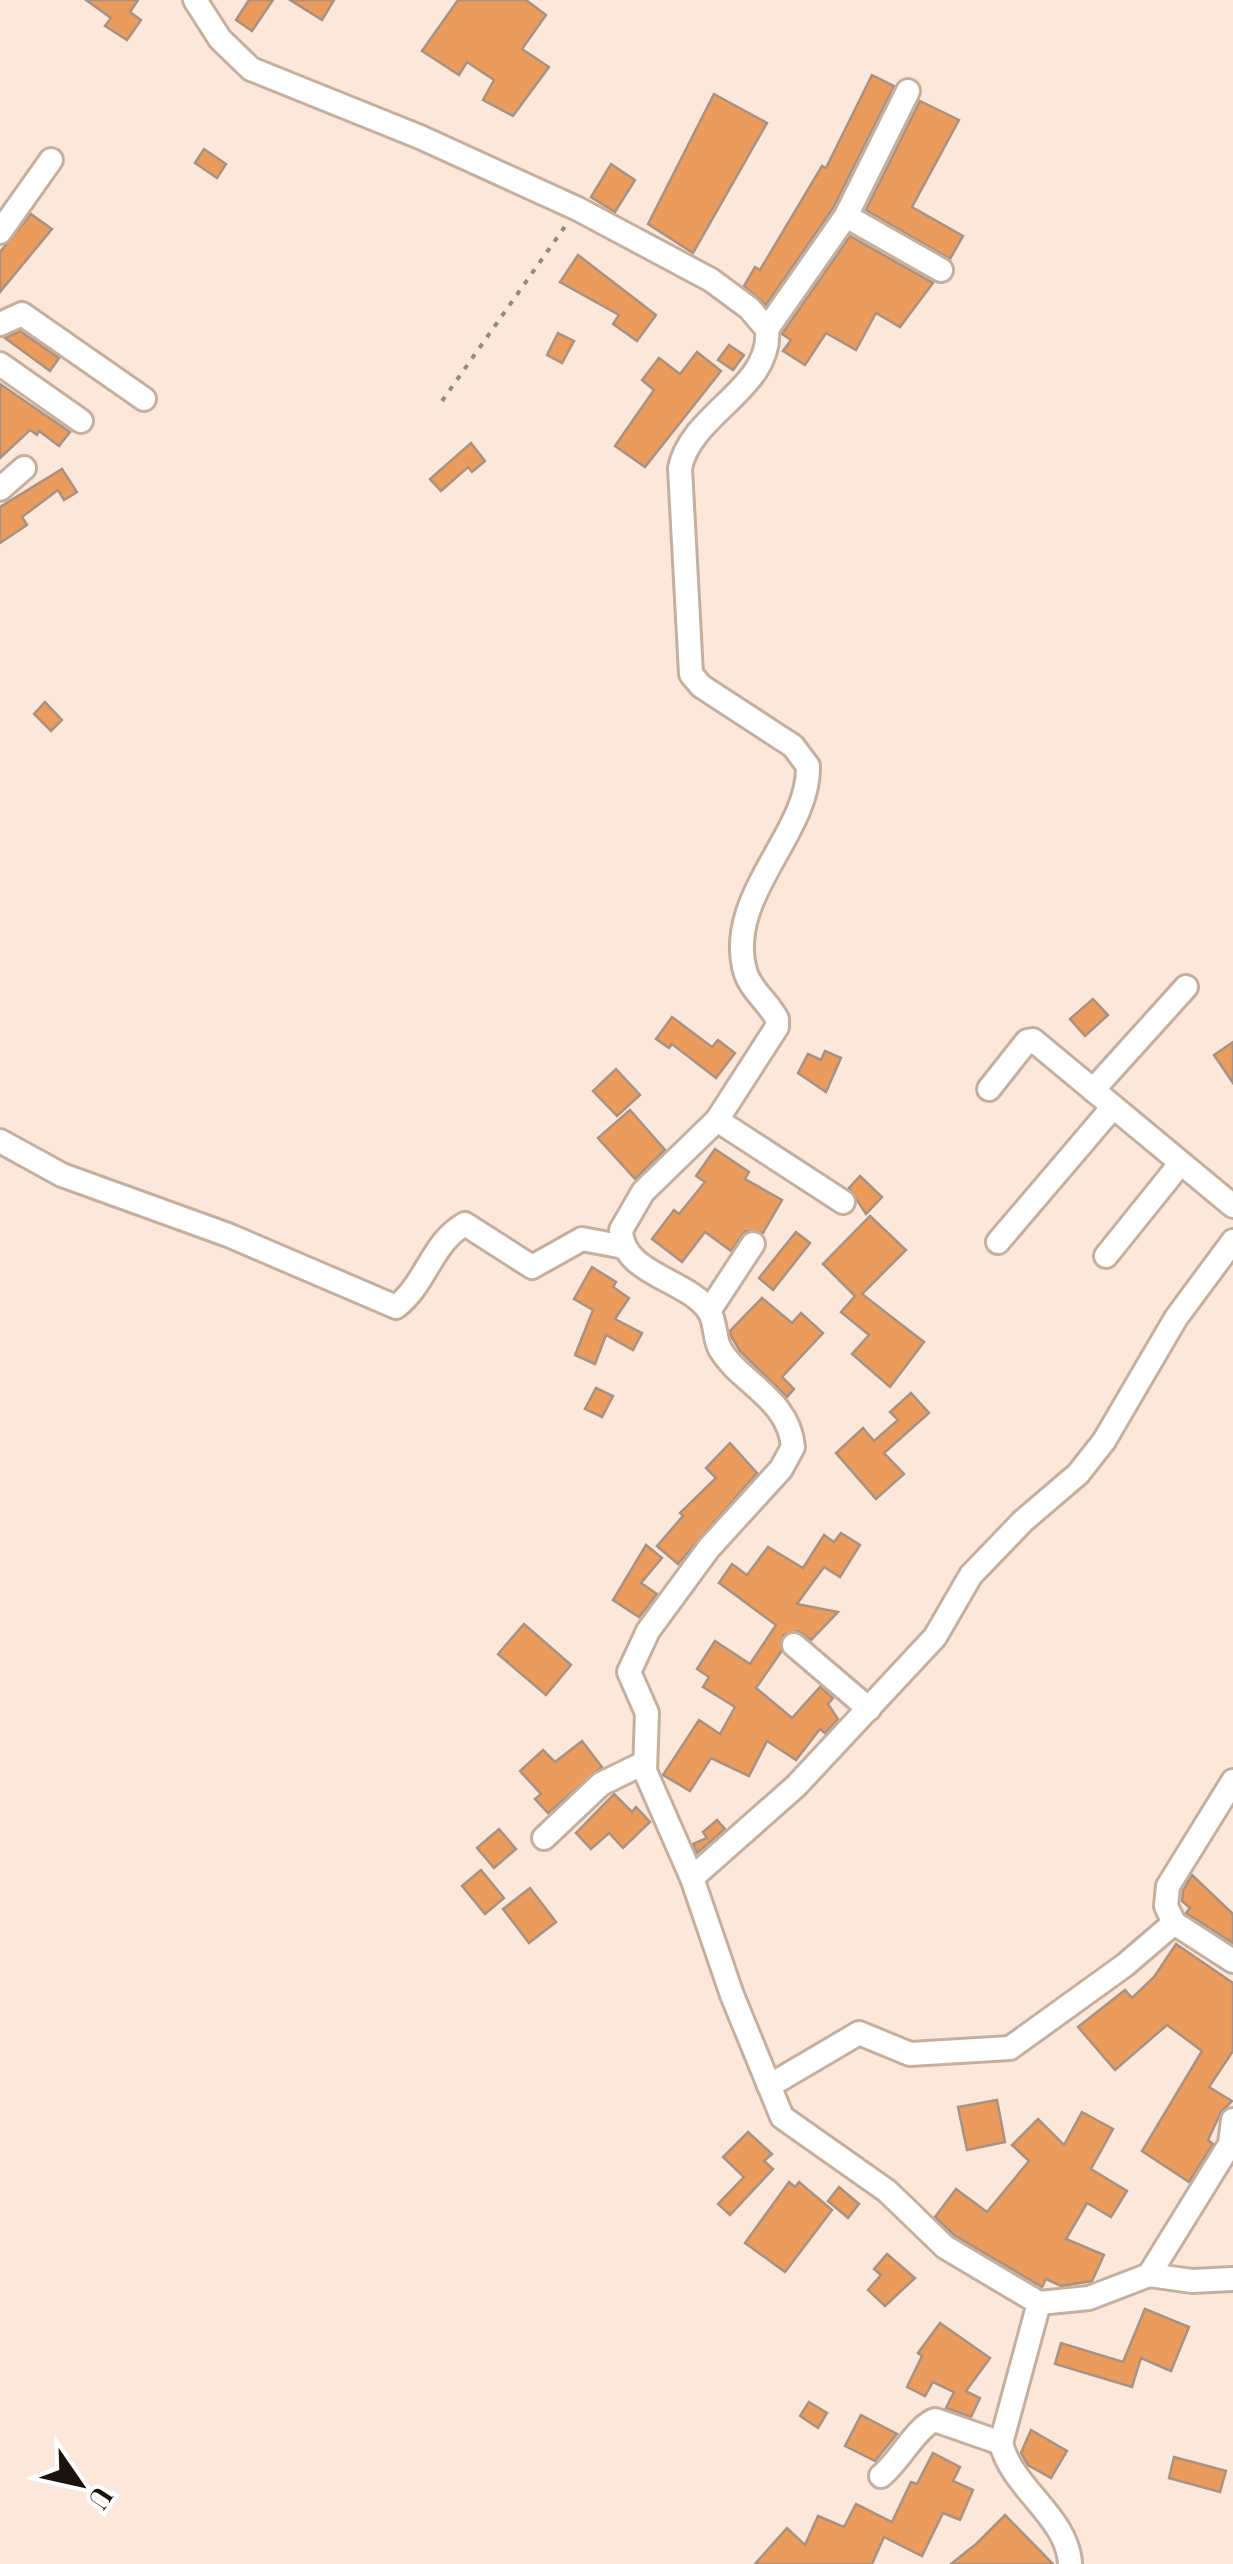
<svg xmlns="http://www.w3.org/2000/svg" width="1233" height="2564" font-family="'Playfair Display',serif">
<style>
.building{fill:#eb9b5b;stroke:#a99281;stroke-width:2.5}
.lines{fill:none;stroke-linecap:round;stroke-linejoin:round}
.street-casing{stroke:#c7af9d;stroke-width:28}
.path{stroke:#98887e;stroke-width:4;stroke-dasharray:5 8;stroke-linecap:butt}
.street{stroke:#fff;stroke-width:22}
</style>
<rect width="100%" height="100%" fill="#fce8da"/>
<g class="building">
<polygon points="86,0 138,0 130,12 141,20 127,40 105,26 111,18"/>
<polygon points="249,0 273,0 252,31 236,20"/>
<polygon points="290,0 334,0 322,20"/>
<polygon points="458,0 526,0 546,15 522,49 549,67 513,116 483,100 494,80 467,62 459,75 422,51"/>
<polygon points="872,75 894,86 833,208 766,305 744,286 755,267 760,270 822,166 826,168"/>
<polygon points="714,94 767,123 693,253 648,224"/>
<polygon points="920,101 959,120 912,207 963,236 950,259 866,210"/>
<polygon points="204,149 226,164 217,178 195,163"/>
<polygon points="611,164 635,180 615,212 591,197"/>
<polygon points="31,214 52,229 0,292 0,252"/>
<polygon points="850,236 933,283 900,327 876,313 856,350 826,333 805,365 783,351 791,340 782,334"/>
<polygon points="578,255 656,315 637,341 613,324 619,315 560,282"/>
<polygon points="20,331 59,358 50,371 5,338"/>
<polygon points="558,333 574,341 562,363 547,355"/>
<polygon points="729,345 744,355 733,370 718,360"/>
<polygon points="697,352 721,371 645,467 615,446 654,390 642,380 659,358 680,374"/>
<polygon points="0,384 70,432 59,446 39,431 37,435 30,430 0,458"/>
<polygon points="471,443 485,461 472,472 468,467 441,491 430,479"/>
<polygon points="62,469 77,492 64,500 58,490 22,517 27,525 0,543 0,507"/>
<polygon points="45,702 62,720 51,731 34,714"/>
<polygon points="1093,999 1108,1015 1085,1036 1070,1019"/>
<polygon points="672,1017 712,1047 718,1040 735,1053 716,1078 672,1044 669,1048 656,1039"/>
<polygon points="1233,1042 1233,1083 1214,1055"/>
<polygon points="825,1051 841,1058 826,1092 798,1073 808,1054 821,1060"/>
<polygon points="616,1069 640,1095 617,1116 593,1091"/>
<polygon points="630,1110 665,1150 635,1179 598,1138"/>
<polygon points="715,1149 749,1172 745,1179 782,1200 763,1233 745,1231 731,1251 705,1232 682,1262 652,1239 674,1210 679,1214 705,1182 696,1176"/>
<polygon points="860,1176 882,1197 866,1214 849,1188"/>
<polygon points="870,1216 906,1250 862,1294 924,1342 890,1387 852,1354 869,1335 841,1312 855,1296 823,1264"/>
<polygon points="796,1232 810,1243 773,1290 759,1278"/>
<polygon points="592,1267 616,1282 613,1287 629,1298 615,1319 642,1333 633,1350 606,1335 595,1364 575,1355 593,1310 574,1299"/>
<polygon points="762,1298 792,1323 801,1313 823,1333 782,1377 794,1389 787,1397 740,1351 731,1336 730,1331"/>
<polygon points="596,1388 613,1396 602,1417 585,1409"/>
<polygon points="911,1393 929,1413 884,1453 904,1474 876,1499 836,1453 863,1428 874,1441 898,1420 890,1412"/>
<polygon points="730,1443 757,1473 678,1564 657,1546 683,1516 680,1513 716,1478 706,1468"/>
<polygon points="841,1533 860,1545 840,1577 824,1567 797,1604 838,1612 811,1640 798,1631 783,1635 781,1652 756,1688 792,1718 820,1687 833,1698 828,1704 838,1719 825,1733 820,1729 796,1760 767,1741 749,1776 711,1758 690,1791 663,1775 699,1720 720,1734 735,1707 703,1687 709,1677 697,1669 715,1641 750,1664 776,1625 719,1583 732,1564 747,1575 768,1547 803,1568 824,1535 834,1542"/>
<polygon points="646,1545 662,1558 641,1583 657,1594 639,1617 613,1600"/>
<polygon points="524,1624 571,1665 546,1695 498,1654"/>
<polygon points="582,1741 602,1767 548,1813 535,1799 541,1794 520,1771 543,1750 555,1762"/>
<polygon points="614,1794 632,1812 636,1807 650,1822 623,1848 609,1833 591,1849 576,1833"/>
<polygon points="717,1820 725,1829 697,1853 693,1844 707,1838 703,1832"/>
<polygon points="499,1829 516,1849 494,1868 477,1848"/>
<polygon points="481,1870 504,1898 485,1914 462,1886"/>
<polygon points="1192,1875 1233,1914 1233,1943 1186,1913 1190,1908 1182,1901 1183,1891"/>
<polygon points="530,1888 556,1922 529,1943 503,1909"/>
<polygon points="1176,1944 1233,1983 1233,2051 1209,2087 1232,2101 1221,2112 1208,2140 1213,2144 1189,2182 1142,2151 1202,2051 1167,2025 1115,2070 1078,2027 1125,1990 1132,1998 1154,1977"/>
<polygon points="997,2100 1005,2142 967,2150 958,2107"/>
<polygon points="1082,2112 1113,2129 1091,2169 1127,2191 1111,2217 1087,2203 1066,2239 1104,2255 1092,2281 1061,2286 1046,2279 1042,2287 954,2235 935,2217 956,2189 987,2212 1029,2161 1012,2145 1038,2119 1064,2145"/>
<polygon points="748,2132 772,2154 764,2161 773,2169 730,2215 718,2204 744,2177 723,2157"/>
<polygon points="789,2182 795,2187 799,2182 832,2210 785,2272 745,2243"/>
<polygon points="839,2187 859,2204 848,2218 828,2201"/>
<polygon points="887,2254 915,2278 885,2306 868,2290 881,2275 874,2269"/>
<polygon points="1145,2309 1189,2327 1171,2371 1141,2358 1132,2387 1055,2364 1061,2343 1123,2362"/>
<polygon points="940,2323 990,2358 966,2391 980,2398 971,2417 946,2408 954,2392 933,2382 925,2396 907,2387 922,2356 918,2353"/>
<polygon points="809,2402 827,2413 818,2428 800,2416"/>
<polygon points="861,2415 897,2434 875,2461 845,2446"/>
<polygon points="1031,2430 1067,2451 1051,2478 1028,2465 1021,2453"/>
<polygon points="933,2453 960,2467 953,2481 973,2490 960,2520 943,2513 922,2556 884,2537 872,2564 755,2564 787,2528 805,2545 818,2516 844,2527 856,2504 892,2522 911,2482 917,2484"/>
<polygon points="1174,2457 1226,2471 1220,2492 1169,2478"/>
<polygon points="1005,2515 1053,2564 951,2564 976,2544"/>
</g>
<g class="lines">
<g class="street-casing">
<g id="street">
<path d="M195 0 220 39 251 69 420 137 578 209 711 280 749 308 767 329C773 388 691 413 680 468L691 674 701 686 793 746 808 766C810 834 722 898 746 974 752 991 769 1003 777 1019V1027L717 1120 643 1192 621 1230C622 1275 688 1279 709 1311 716 1322 714 1338 720 1349 740 1383 789 1399 793 1447L781 1469 709 1548 648 1631 629 1672 647 1713 645 1771 692 1878 732 1995 782 2117 887 2191 945 2247 1039 2303 1001 2443C1012 2489 1068 2517 1070 2564"/>
<polyline points="846,216 941,270"/>
<polyline points="0,232 51,160"/>
<polyline points="0,324 22,314 144,399"/>
<polyline points="767,329 846,216 908,91"/>
<polyline points="0,364 81,421"/>
<polyline points="0,489 24,468"/>
<polyline points="989,1089 1027,1041 1033,1040 1233,1206"/>
<polyline points="1093,1090 1186,987"/>
<polyline points="717,1120 843,1202"/>
<path d="M0 1141 62 1175 228 1235 396 1307C426 1284 432 1242 465 1224L532 1267 582 1239 624 1247"/>
<polyline points="998,1242 1113,1107"/>
<polyline points="1106,1256 1180,1164"/>
<polyline points="709,1311 753,1244"/>
<polyline points="794,1645 869,1709"/>
<polyline points="544,1838 601,1784 644,1763"/>
<polyline points="692,1878 796,1786 935,1637 971,1575 1023,1521 1078,1474 1104,1441 1176,1318 1233,1241"/>
<polyline points="1174,1923 1166,1906 1168,1886 1233,1781"/>
<polyline points="769,2086 859,2033 910,2054 1010,2048 1125,1965 1174,1923 1233,1961"/>
<polyline points="1149,2275 1230,2144 1233,2120"/>
<polyline points="1039,2303 1089,2298 1149,2275 1192,2281 1233,2279"/>
<path d="M881 2476C900 2461 916 2427 935 2420L1001 2443"/>
</g>
</g>
<polyline class="path" points="442,401 566,225"/>
<use href="#street" class="street"/>
</g>
<g transform="translate(80 2484) rotate(124)" stroke="#ffffff" stroke-width="8" paint-order="stroke">
<path d="M0-8L18 38L0 25L-18 38Z" fill="#1c130d"/>
<text y="-15" font-size="28" font-weight="bold" text-anchor="middle" fill="#1c130d">U</text>
</g>
</svg>
